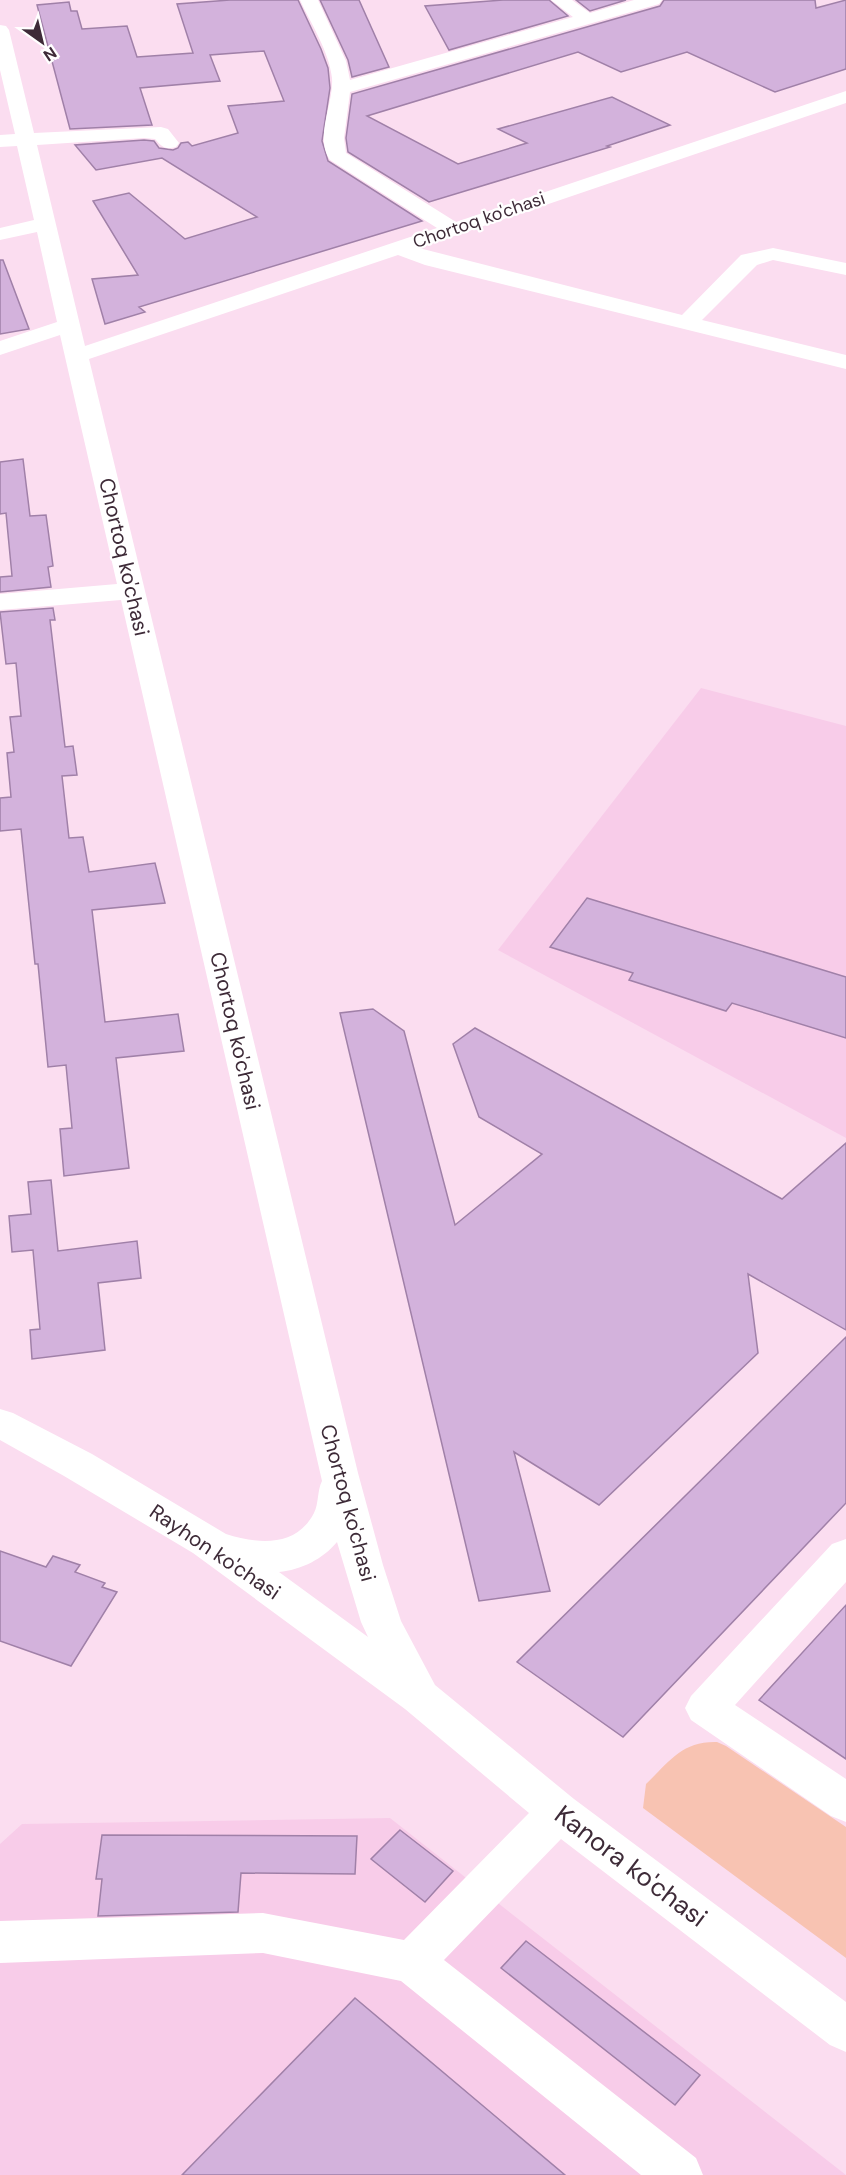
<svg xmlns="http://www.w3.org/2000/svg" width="846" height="2175" font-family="'DM Sans',sans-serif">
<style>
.built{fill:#f8cce9}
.green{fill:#f8c3b2}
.building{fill:#d3b2dc;stroke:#a080a8;stroke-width:1.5}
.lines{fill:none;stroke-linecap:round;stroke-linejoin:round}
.minor{fill:#fff;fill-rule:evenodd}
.labels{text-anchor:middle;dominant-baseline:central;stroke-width:4.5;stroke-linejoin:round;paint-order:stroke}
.far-street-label{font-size:18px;fill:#3e2b38;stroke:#fff}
.street-label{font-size:21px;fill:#3e2b38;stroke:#fff}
.near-street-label{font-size:26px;fill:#3e2b38;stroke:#fff}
</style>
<rect width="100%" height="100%" fill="#fbddf0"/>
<g class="built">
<polygon points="701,688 846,726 846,1138 498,950"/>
<polygon points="390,1818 531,1929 846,2175 0,2175 0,1844 22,1824"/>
</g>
<path class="green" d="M717 1742 726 1746 846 1827V1958L643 1808 646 1784C670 1761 682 1741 717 1742Z"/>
<g class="building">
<polygon points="230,0 298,0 321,49 328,68 330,88 322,141 328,161 422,221 139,307 145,312 105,324 92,279 138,275 93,201 129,193 185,239 257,217 162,158 96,170 75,145 144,140 154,141 159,148 173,150 178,148 181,143 188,142 192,146 238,133 228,106 284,101 264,51 210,55 220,81 140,88 152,125 70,129 37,5 69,2 71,11 77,11 82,29 127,26 137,57 193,53 177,4"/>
<polygon points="320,0 359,0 389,67 352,77 348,60"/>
<polygon points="503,0 549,0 568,16 449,50 425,6"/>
<polygon points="576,0 626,0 590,11"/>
<polygon points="664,0 815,0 816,8 846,0 846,69 775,92 687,52 621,72 578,52 367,116 458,164 527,143 498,129 612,97 670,125 607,146 610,147 429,202 348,152 346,138 352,94 660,6"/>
<polygon points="0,260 3,260 29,329 0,334"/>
<polygon points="23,459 30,516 46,515 53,566 48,567 51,587 0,592 0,577 12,576 6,513 0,514 0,462"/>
<polygon points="53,608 55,620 50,620 65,747 73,746 77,775 62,776 69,838 83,837 89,872 155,863 165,903 92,910 105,1022 178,1014 184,1051 116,1058 129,1168 64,1176 60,1129 72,1128 66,1065 48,1067 38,964 35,964 21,829 0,831 0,798 11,797 7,753 14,752 10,717 21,716 16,663 6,664 0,612"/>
<polygon points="587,898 846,977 846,1038 732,1003 726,1011 629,980 633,973 550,947"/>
<polygon points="373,1009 404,1031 455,1225 542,1154 479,1117 453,1044 475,1028 782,1199 846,1143 846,1330 748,1274 758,1353 599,1505 514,1452 550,1591 479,1601 340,1013"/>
<polygon points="51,1180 58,1251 137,1241 141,1278 98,1283 105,1350 32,1359 30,1330 40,1329 33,1250 12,1252 9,1216 31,1214 28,1182"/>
<polygon points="846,1337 846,1503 623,1737 517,1662"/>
<polygon points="0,1551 46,1567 53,1556 80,1565 75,1572 105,1583 102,1587 117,1592 71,1666 0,1641"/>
<polygon points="846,1605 846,1759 759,1700"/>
<polygon points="400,1830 453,1871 425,1902 371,1859"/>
<polygon points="102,1835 357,1836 355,1874 241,1873 238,1912 98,1916 102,1879 96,1879"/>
<polygon points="526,1941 700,2075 675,2105 501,1968"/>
<polygon points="355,1998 565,2175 182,2175"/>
</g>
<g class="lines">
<g class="minor">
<path d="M300 0H318L346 61 350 80 573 17 551 0H572L590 13 634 0H662L659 4 350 92 344 138 346 153 456 222 846 91V103L419 248 682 315 741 255 773 248 846 263V275L773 260 757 265 702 320 846 355V369L425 265 398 255 89 359 358 1473 383 1565 401 1621 435 1685 574 1799 846 2002V2052L830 2045 561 1839 444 1960 696 2158 703 2175H641L401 1981 263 1953 0 1963V1921L263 1913 404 1940 529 1813 405 1709 193 1553 64 1476 0 1440V1409L13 1413 92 1454 226 1534C257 1544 296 1548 314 1513 319 1503 317 1491 322 1481L121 600 0 610V594L117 584 60 335 0 355V341L57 322 37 232 0 240V228L34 220 17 146 0 147V135L15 134 0 70V25L6 26 9 30 34 133 161 127 168 129 179 143 176 147C165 150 162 147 155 139L144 138 37 145 85 346 437 228 330 160C314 137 334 104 332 78 329 51 311 24 300 0ZM337 1542 361 1622 368 1637 279 1572C301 1570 323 1559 337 1542Z"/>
<polygon points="846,1539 846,1582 735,1705 846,1779 846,1822 831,1816 691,1720 685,1708 691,1696 832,1544"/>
</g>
</g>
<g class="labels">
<g class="far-street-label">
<text transform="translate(479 220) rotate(-19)">Chortoq ko'chasi</text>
</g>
<g class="street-label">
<text transform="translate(124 557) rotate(77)">Chortoq ko'chasi</text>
<text transform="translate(235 1031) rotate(77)">Chortoq ko'chasi</text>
<text transform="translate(348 1503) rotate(75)">Chortoq ko'chasi</text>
<text transform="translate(215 1552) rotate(34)">Rayhon ko'chasi</text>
</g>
<g class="near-street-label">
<text transform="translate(631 1866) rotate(37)">Kanora ko'chasi</text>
</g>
</g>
<g transform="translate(42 42) rotate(146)" stroke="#ffffff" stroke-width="4.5" paint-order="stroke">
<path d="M0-4.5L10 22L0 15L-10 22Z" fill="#3e2b38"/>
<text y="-9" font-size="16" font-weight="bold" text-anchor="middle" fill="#3e2b38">N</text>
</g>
</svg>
